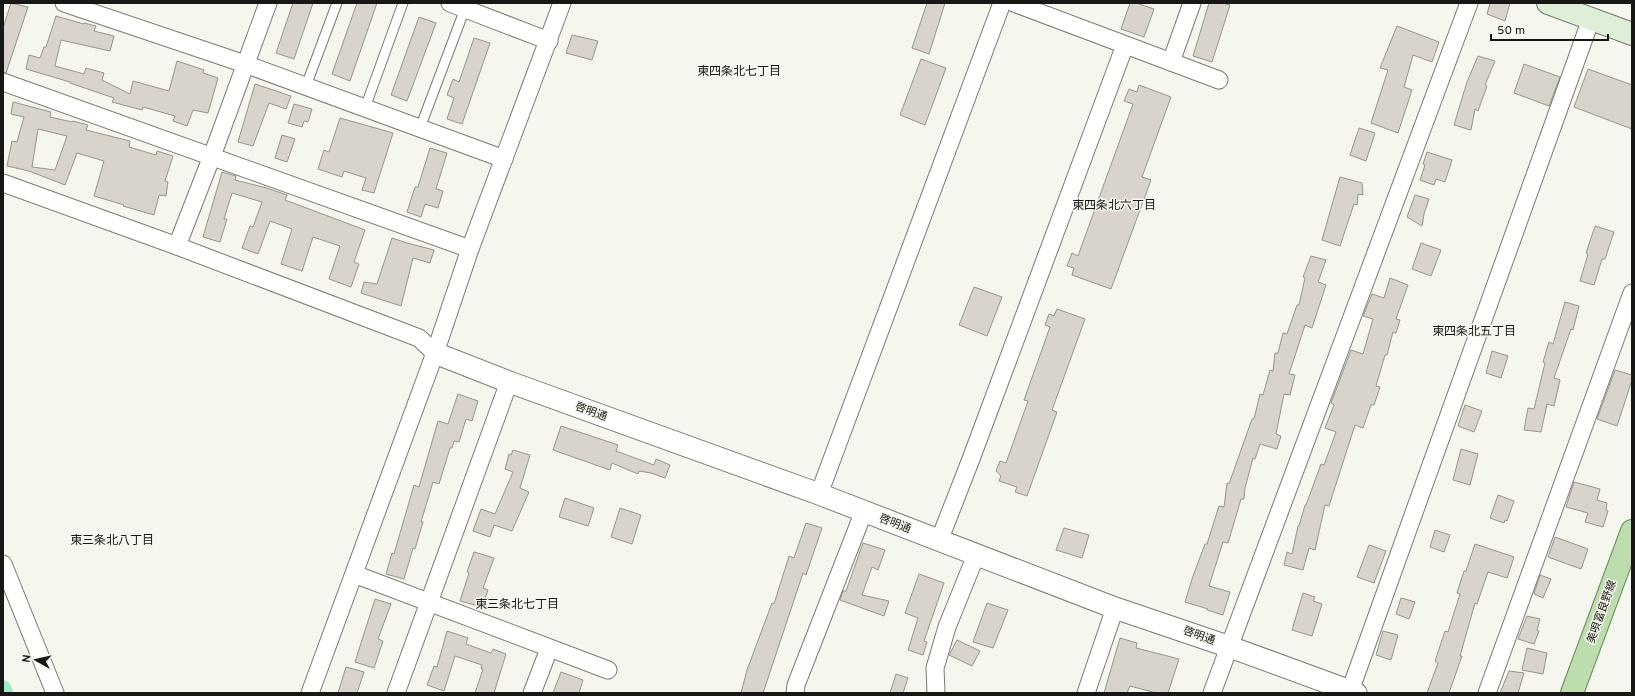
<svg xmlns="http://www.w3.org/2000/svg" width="1635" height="696" font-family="Overpass,'Noto Sans JP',sans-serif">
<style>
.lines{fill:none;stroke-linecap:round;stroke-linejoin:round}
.canal{stroke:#9deec3;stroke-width:16}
.building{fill:#d8d4cc;stroke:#98958d;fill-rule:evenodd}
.service-casing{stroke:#7b7c74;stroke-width:11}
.minor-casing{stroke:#7b7c74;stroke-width:19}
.tertiary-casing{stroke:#7b7c74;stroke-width:23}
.secondary-casing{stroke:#7b7c74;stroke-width:24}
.primary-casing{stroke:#668a56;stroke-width:24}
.service{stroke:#fff;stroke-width:9}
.minor{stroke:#fff;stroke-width:17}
.tertiary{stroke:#fff;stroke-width:21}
.secondary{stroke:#deeed7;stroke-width:22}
.primary{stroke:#bdddaf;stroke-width:22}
.labels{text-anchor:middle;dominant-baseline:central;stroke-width:3;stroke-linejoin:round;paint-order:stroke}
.street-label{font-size:11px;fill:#171815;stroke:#f5f6ed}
.neighbourhood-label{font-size:12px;fill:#171815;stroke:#f5f6ed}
</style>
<rect width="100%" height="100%" fill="#f5f6ed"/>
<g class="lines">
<polyline class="canal" points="3,688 5,693"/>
</g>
<g class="building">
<polygon points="11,3 28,7 6,73 3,72 3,28"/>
<polygon points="293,3 313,3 294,59 276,53"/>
<polygon points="357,3 377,3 350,81 332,74"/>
<polygon points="927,3 945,3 929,54 912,48"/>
<polygon points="1130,3 1136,3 1154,9 1144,37 1121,29"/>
<polygon points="1209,3 1223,3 1230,5 1212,62 1193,56"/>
<polygon points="1490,3 1510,3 1505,21 1487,14"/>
<polygon points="56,16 84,24 84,23 96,26 94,31 114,36 110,51 61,40 55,66 84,74 86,68 104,73 102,80 130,94 133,81 169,91 177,61 204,70 203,73 218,78 208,113 193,110 187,126 173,121 175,116 143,107 142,110 112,102 114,98 70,83 70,82 26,69 29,55 40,58 44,47 46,47"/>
<polygon points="419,17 436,23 407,101 391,95"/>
<polygon points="1397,26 1439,42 1432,62 1413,55 1404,87 1412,90 1398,133 1371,123 1388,70 1380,68"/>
<polygon points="572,35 598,41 592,60 566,53"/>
<polygon points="474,38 490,43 462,124 447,119 454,98 447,95 453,79 459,82"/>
<polygon points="1478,56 1495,61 1485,85 1487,86 1478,111 1475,109 1471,130 1454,125 1467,82"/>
<polygon points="921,59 946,68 925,125 900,115"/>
<polygon points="1524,64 1560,77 1549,106 1514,93"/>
<polygon points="1588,69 1632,85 1632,129 1574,107"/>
<polygon points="255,84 291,96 286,109 269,103 253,146 238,142"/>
<polygon points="1139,85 1171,97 1142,177 1151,180 1111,289 1072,275 1074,268 1067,266 1072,253 1078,256 1133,104 1124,101 1129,89 1137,92"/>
<path d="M13 102 51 112 50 117 72 122 73 121 88 125 86 130 130 141 129 147 156 155 157 151 173 156 165 181 168 182 166 196 159 195 154 215 123 206 124 205 94 196 104 161 77 153 65 185 29 171 7 166 12 141 17 142 24 117 11 114ZM38 129 67 136 55 170 32 167Z"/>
<polygon points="294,104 312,109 308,122 304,121 302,127 288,123"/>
<polygon points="340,118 393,133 374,193 362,190 366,178 344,171 342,177 318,169 324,150 329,152"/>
<polygon points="1359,128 1375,133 1366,161 1350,155"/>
<polygon points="282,135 295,139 287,162 275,158"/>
<polygon points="430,148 447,153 436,189 443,191 438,208 425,204 421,217 407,212 415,187 418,187"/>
<polygon points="1427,152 1452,160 1445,182 1436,179 1434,185 1420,180 1425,165 1423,164"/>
<polygon points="222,172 236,176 235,180 267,188 287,195 285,200 365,230 354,262 359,264 351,287 329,279 340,246 313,237 302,271 281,264 292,229 270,221 258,254 242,248 250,226 253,227 262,202 232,193 224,219 227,219 220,242 203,237"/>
<polygon points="1340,177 1362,183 1363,195 1358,194 1357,205 1354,204 1340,246 1322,240"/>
<polygon points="1415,195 1429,199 1424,214 1422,226 1407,217"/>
<polygon points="1595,226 1614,232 1605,259 1602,259 1594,285 1580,281 1588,254 1586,253"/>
<polygon points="392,238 407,243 434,250 430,263 413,258 401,306 361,293 364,282 377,284"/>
<polygon points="1421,243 1441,250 1431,276 1412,269"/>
<polygon points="1311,256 1326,260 1318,282 1326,285 1312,328 1305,325 1289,374 1295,375 1290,395 1284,394 1276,434 1281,436 1277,449 1260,444 1255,459 1253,458 1245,488 1244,499 1241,499 1228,543 1223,542 1209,586 1230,592 1223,615 1207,610 1208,609 1185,602 1193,576 1205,544 1207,544 1219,506 1224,507 1227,483 1229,484 1252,419 1254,419 1260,394 1263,395 1270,370 1273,371 1275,353 1278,353 1283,333 1287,334 1297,305 1299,305 1305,278 1303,277"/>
<polygon points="1390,278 1408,285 1396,319 1400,320 1396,333 1393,332 1387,355 1385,355 1376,386 1380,387 1374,405 1371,405 1363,428 1355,425 1329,506 1325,505 1315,550 1309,548 1303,570 1284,565 1287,552 1292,554 1298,526 1299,526 1305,505 1306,505 1321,464 1324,465 1336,432 1325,428 1334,405 1331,403 1351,350 1363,354 1373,319 1363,316 1372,294 1384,298"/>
<polygon points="974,287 1002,297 987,336 959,325"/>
<polygon points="1565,302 1579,306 1573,330 1571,329 1554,378 1560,380 1554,406 1547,404 1541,432 1524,430 1528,408 1534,409 1545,363 1543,362 1549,342 1553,344"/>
<polygon points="1057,309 1085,319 1052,410 1057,412 1027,496 1015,492 1017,487 999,481 1001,476 996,471 1000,461 1006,463 1028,401 1024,400 1050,327 1045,325 1049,314 1054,316"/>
<polygon points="1492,351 1508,356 1501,378 1486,373"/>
<polygon points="1615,370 1632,375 1632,380 1617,426 1597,419"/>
<polygon points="458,394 478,401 472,421 466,419 459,442 454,441 452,448 450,448 439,484 433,482 421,522 423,522 415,549 413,548 404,579 386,574 392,553 394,554 414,485 419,487 438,421 448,424"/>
<polygon points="1465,405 1482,411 1474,432 1458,426"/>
<polygon points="561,426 618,445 616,451 654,465 656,459 670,465 665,478 651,473 639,471 638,474 612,463 610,470 553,450"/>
<polygon points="1461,449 1478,454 1470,485 1453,480"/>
<polygon points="513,450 530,455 520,488 529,492 512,531 494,525 490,537 473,531 481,509 495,514 513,472 505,469 509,454 511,455"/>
<polygon points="1574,482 1600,489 1597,500 1607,503 1606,510 1608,511 1603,527 1585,522 1588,513 1566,507"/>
<polygon points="1498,495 1514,501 1507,521 1505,520 1504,523 1490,518"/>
<polygon points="565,498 594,508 588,526 559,517"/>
<polygon points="620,508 641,515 632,544 611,537"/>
<polygon points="806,523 822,528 806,575 803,573 763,693 741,693 747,670 772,603 774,604 789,556 794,558"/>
<polygon points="1064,528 1089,535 1082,558 1056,550"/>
<polygon points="1435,530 1450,535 1444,552 1430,547"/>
<polygon points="1555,537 1588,549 1581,569 1548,557"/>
<polygon points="863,543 885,550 878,570 872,567 862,595 889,601 884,616 840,600 843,591 846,591"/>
<polygon points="1475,544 1514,557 1507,578 1488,572 1477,604 1475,603 1460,656 1462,656 1449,693 1427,693 1438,663 1435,661 1445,631 1448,632 1460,594 1457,593 1464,571 1466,571"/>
<polygon points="1369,545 1386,551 1374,583 1357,577"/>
<polygon points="474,552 494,558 483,588 488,590 482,607 460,601 469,573 467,572"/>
<polygon points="919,574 944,583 924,641 927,642 923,655 908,650 918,618 905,613"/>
<polygon points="1540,575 1551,579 1543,598 1534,594"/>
<polygon points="1303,593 1315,597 1313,601 1322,604 1312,636 1292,630"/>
<polygon points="1401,598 1415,602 1409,619 1396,614"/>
<polygon points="375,599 391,604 378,639 383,641 374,668 355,662"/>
<polygon points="987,603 1008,610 993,648 973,642"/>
<polygon points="1527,616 1540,619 1537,630 1539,631 1534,644 1518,639"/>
<polygon points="447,631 468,638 466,644 491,653 493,649 506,654 494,693 475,693 483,669 481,669 482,665 455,656 444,691 427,685 434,666 437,667"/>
<polygon points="1383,631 1398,635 1391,660 1376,655"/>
<polygon points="1120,638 1137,643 1136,648 1179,659 1168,693 1156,693 1130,686 1127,693 1104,693"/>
<polygon points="957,640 980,651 972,666 949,655"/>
<polygon points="1527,648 1547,653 1543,674 1522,670"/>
<polygon points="346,667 364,672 357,693 338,693"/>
<polygon points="1509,671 1524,673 1518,693 1500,693"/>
<polygon points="561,672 583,680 579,693 553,693"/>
<polygon points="896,674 908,678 903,693 890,693"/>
</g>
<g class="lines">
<g class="service-casing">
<g id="service">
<polyline points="306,86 337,3"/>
<polyline points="365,108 403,3"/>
<polyline points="420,128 466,6"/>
</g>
</g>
<g class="minor-casing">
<g id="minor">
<polyline points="64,3 245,64 504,159"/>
<polyline points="450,3 549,41"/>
<polyline points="1014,3 1219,80"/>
<polyline points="1171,62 1192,3"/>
<polyline points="3,82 470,249"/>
<polyline points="3,183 177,246 419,338 435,353"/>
<polyline points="177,246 212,156 268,3"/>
<polyline points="819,494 1002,3"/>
<polyline points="939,541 971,459 1125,45"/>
<polyline points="3,564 55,693"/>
<polyline points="354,574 608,670"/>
<polyline points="1350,691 1591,19"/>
<polyline points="310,693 435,353 470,249 562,3"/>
<polyline points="396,693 509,382"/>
<polyline points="532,693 549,649"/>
<polyline points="795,693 796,685 864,511"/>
<polyline points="936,693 935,668 947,627 976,555"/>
<polyline points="1086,693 1115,608"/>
<polyline points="1212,693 1469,3"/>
<polyline points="1487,693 1632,293"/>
</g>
</g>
<g class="tertiary-casing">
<polyline id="tertiary" points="435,353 509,382 819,494 1115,608 1230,647 1356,693"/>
</g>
<g class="secondary-casing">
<polyline id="secondary" points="1548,3 1632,34"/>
</g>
<g class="primary-casing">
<polyline id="primary" points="1572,693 1632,531"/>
</g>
<use href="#service" class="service"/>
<use href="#minor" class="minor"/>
<use href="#tertiary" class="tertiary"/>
<use href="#secondary" class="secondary"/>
<use href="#primary" class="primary"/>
</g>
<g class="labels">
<g class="street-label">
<text transform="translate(591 412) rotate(20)">啓明通</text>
<text transform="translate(895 524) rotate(21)">啓明通</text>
<text transform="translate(1602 612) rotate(-70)">美唄富良野線</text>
<text transform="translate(1199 636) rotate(19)">啓明通</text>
</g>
<g class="neighbourhood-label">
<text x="739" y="72">東四条北七丁目</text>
<text x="1114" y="206">東四条北六丁目</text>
<text x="1474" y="332">東四条北五丁目</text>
<text x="112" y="541">東三条北八丁目</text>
<text x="517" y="605">東三条北七丁目</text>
</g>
</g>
<rect width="1635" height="696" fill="none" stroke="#171815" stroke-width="8"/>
<g transform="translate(36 660) rotate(278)" stroke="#f5f6ed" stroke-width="3" paint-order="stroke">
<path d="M0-3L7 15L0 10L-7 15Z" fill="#171815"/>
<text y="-6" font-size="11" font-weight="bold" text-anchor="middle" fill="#171815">N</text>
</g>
<path d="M1491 34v6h117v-6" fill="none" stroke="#171815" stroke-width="2"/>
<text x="1497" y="34" font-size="12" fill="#171815" stroke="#f5f6ed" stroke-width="3" paint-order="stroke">50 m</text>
</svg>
